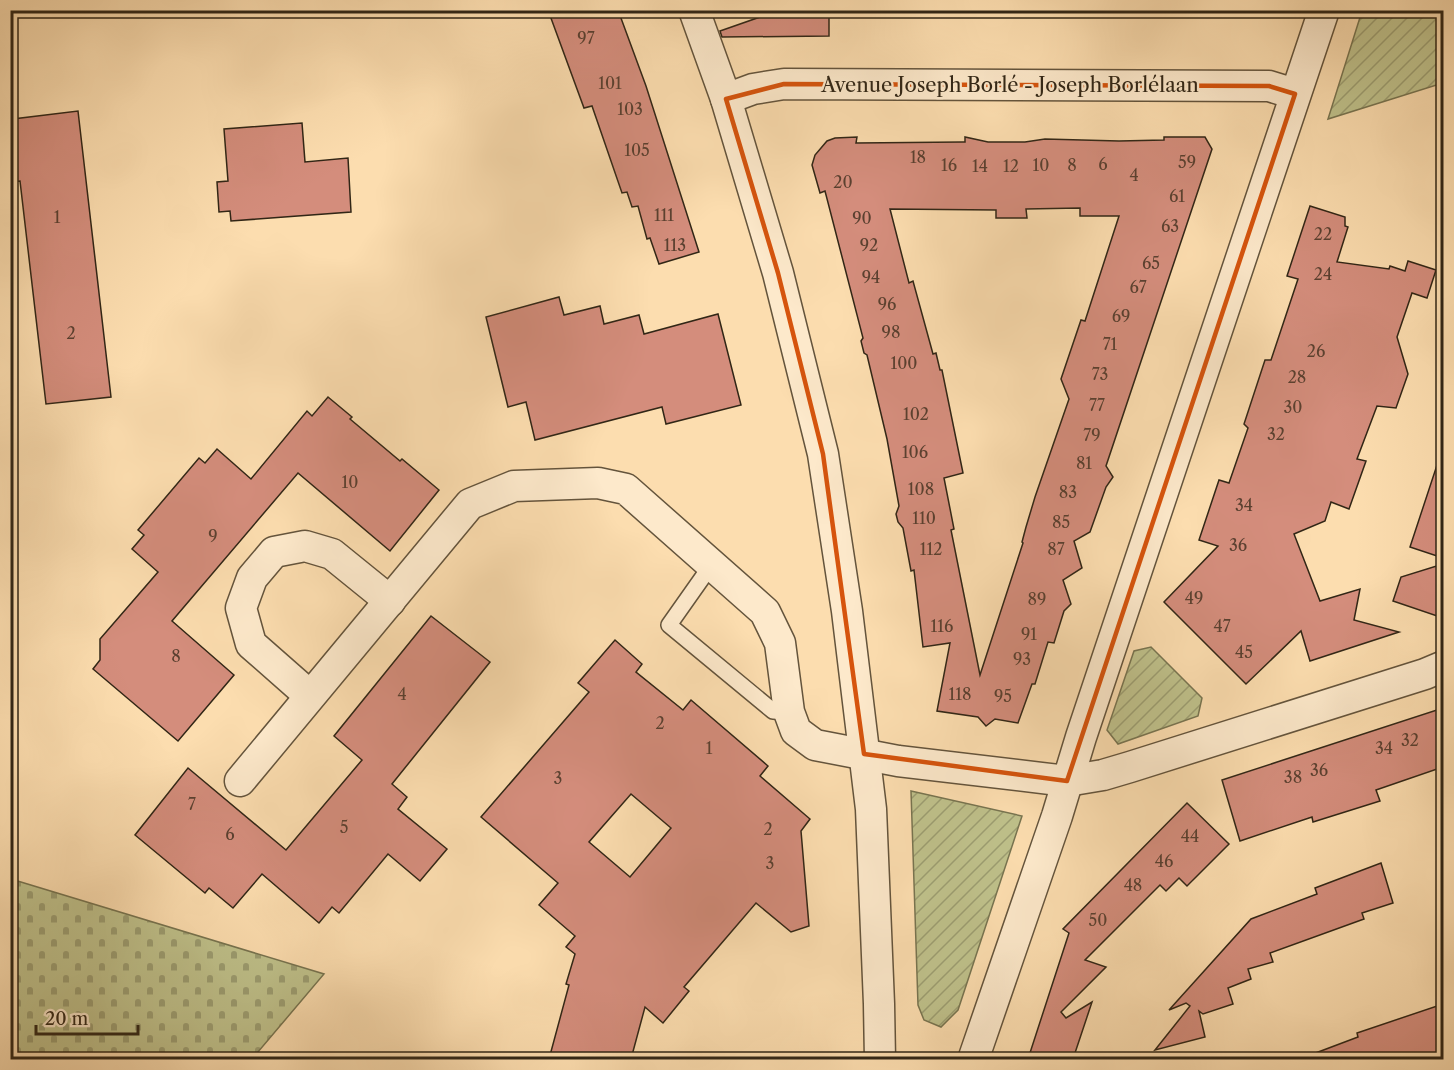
<svg xmlns="http://www.w3.org/2000/svg" width="1454" height="1070" font-family="'Libre Caslon Text',serif">
<style>
.cemetery{fill:url(#cemetery-stones);stroke:#787450;stroke-width:1.5}
.garden{fill:url(#garden-furrows);stroke:#787450;stroke-width:1.5}
.building{fill:#d48d7c;stroke:#312616;stroke-width:1.5;fill-rule:evenodd}
.lines{fill:none;stroke-linecap:round;stroke-linejoin:round}
.lane-casing{stroke:#64543c;stroke-width:18}
.street-casing{stroke:#64543c;stroke-width:33}
.lane{stroke:#fde9cb;stroke-width:15}
.street{stroke:#fde9cb;stroke-width:30}
.marked{fill:none;stroke:#d6540d;stroke-width:4.5;stroke-linejoin:round}
.labels{text-anchor:middle;dominant-baseline:central;stroke-width:4.5;stroke-linejoin:round;paint-order:stroke}
.number-label{font-size:16px;fill:#5a4030}
.street-label{font-size:20px;fill:#312616;stroke:#fde9cb}
</style>
<defs>
<pattern id="cemetery-stones" width="16" height="16" patternUnits="userSpaceOnUse" patternTransform="scale(1.5)"><rect width="16" height="16" fill="#bfc18b"/><path d="M2 7V4a2 2 0 0 1 4 0v3zM10 15v-3a2 2 0 0 1 4 0v3z" fill="#9c9d71"/></pattern>
<pattern id="garden-furrows" width="10" height="10" patternUnits="userSpaceOnUse" patternTransform="scale(1.5)"><rect width="10" height="10" fill="#bfc18b"/><path d="M-1 1l2-2M0 10L10 0M9 11l2-2" fill="none" stroke="#9c9d71"/></pattern>
</defs>
<rect width="100%" height="100%" fill="#fcddaf"/>
<filter id="stains"><feTurbulence type="fractalNoise" baseFrequency=".00333" numOctaves="4"/><feColorMatrix values="0 0 0 0 .2 0 0 0 0 .09 0 0 0 0 .02 0 0 0 .5 -.17"/></filter>
<radialGradient id="worn" r=".72"><stop offset=".6" stop-color="#630" stop-opacity="0"/><stop offset="1" stop-color="#630" stop-opacity=".3"/></radialGradient>
<polygon class="cemetery" points="11,879 324,974 252,1059 11,1059"/>
<g class="garden">
<polygon points="1362,11 1443,11 1443,83 1328,119"/>
<polygon points="1151,647 1202,698 1198,716 1118,744 1107,730 1134,651"/>
<polygon points="911,791 1022,816 958,1010 941,1027 924,1020 918,1005"/>
</g>
<g class="building">
<polygon points="548,10 618,10 646,86 699,252 659,264 650,238 647,239 638,206 632,207 627,192 622,193 592,106 584,108"/>
<polygon points="780,10 829,10 829,36 722,37 720,31"/>
<polygon points="78,111 111,397 46,404 20,181 10,182 10,124 13,124 13,119"/>
<polygon points="302,123 305,162 348,158 351,212 231,221 230,211 219,212 217,182 228,181 224,129"/>
<path d="M857 137 856 143 962 142H965V137L988 142H1025L1045 139 1119 141 1164 140V137H1205L1212 149 1106 466 1113 477 1106 487 1090 532 1074 541 1082 568 1063 580 1071 604 1064 611 1054 643 1048 642 1035 684H1032L1018 723 995 719 986 726 978 717 937 711 950 643 923 647 914 570 911 571 903 528 898 522 896 514 899 506 887 439 867 355 864 353 861 341 863 338 825 191 820 193 812 165 815 155 827 141 835 138ZM1080 208V216H1119L1085 321 1081 320 1061 379 1069 399 1035 497 1026 527 1022 542 1023 543 980 675 951 530 954 529 944 478 963 473 942 370H940L936 353 933 354 913 281 909 283 890 209 996 210V218H1027L1026 209Z"/>
<polygon points="1310,206 1345,217 1345,226 1348,227 1337,262 1389,269 1390,266 1405,271 1408,261 1436,270 1427,298 1412,293 1397,337 1408,374 1396,408 1377,406 1357,459 1366,461 1349,509 1331,502 1325,521 1294,534 1320,601 1360,589 1354,620 1399,632 1310,661 1301,631 1246,684 1164,602 1218,546 1199,540 1219,480 1229,483 1248,428 1244,424 1265,360 1271,360 1298,279 1287,276"/>
<polygon points="559,297 564,315 600,306 604,324 639,315 644,334 718,314 741,405 666,424 662,407 535,440 526,402 508,407 486,317"/>
<polygon points="328,397 352,417 350,419 400,461 402,459 439,490 390,551 298,473 172,621 234,675 178,741 93,669 100,660 100,639 158,572 132,549 144,535 138,530 199,458 205,463 217,449 251,479 307,411 312,416"/>
<polygon points="1438,462 1443,463 1443,558 1410,547"/>
<polygon points="1443,564 1443,618 1393,601 1401,577"/>
<polygon points="431,616 490,662 392,784 407,797 398,809 447,849 420,881 388,854 339,913 332,907 319,923 262,874 233,908 209,888 205,893 135,835 188,768 286,850 362,760 334,736"/>
<path d="M615 640 642 664 636 672 683 710 691 700 768 766 760 776 810 819 801 831 809 926 791 932 756 903 684 987 689 991 663 1023 645 1007 631 1059H549L569 985 566 984 575 954 566 947 575 936 539 905 558 883 481 817 589 692 578 683ZM631 794 671 828 630 877 589 842Z"/>
<polygon points="1443,708 1443,767 1376,790 1380,801 1313,822 1312,817 1240,841 1222,780"/>
<polygon points="1187,803 1229,844 1187,886 1179,878 1166,891 1160,885 1085,960 1106,967 1061,1012 1066,1018 1092,1002 1073,1059 1028,1059 1069,933 1063,929"/>
<polygon points="1381,863 1393,903 1362,913 1364,919 1270,953 1273,962 1248,969 1251,979 1228,988 1233,1004 1203,1014 1199,1011 1205,1037 1155,1050 1190,1006 1186,1003 1169,1010 1251,919 1317,894 1315,888"/>
<polygon points="1443,1004 1443,1059 1306,1059 1305,1057 1358,1037 1357,1033"/>
</g>
<g class="lines">
<g class="lane-casing">
<polyline id="lane" points="712,564 669,625 773,711 789,712"/>
</g>
<g class="street-casing">
<g id="street">
<polyline points="694,10 726,99 778,273 823,454 847,611 871,809 879,1004 880,1060"/>
<polyline points="726,99 753,89 784,84 1269,86 1295,94"/>
<polyline points="309,695 251,644 241,608 252,578 274,552 305,546 332,554 390,601"/>
<polyline points="240,781 470,504 514,486 598,483 626,489 765,612 780,643 789,712 796,731 815,745 898,761 1067,781 1103,775 1130,767 1425,674 1444,666"/>
<polyline points="973,1060 1057,816 1081,737 1324,10"/>
</g>
</g>
<use href="#lane" class="lane"/>
<use href="#street" class="street"/>
</g>
<path class="marked" d="M784 84 1269 86 1295 94 1067 781 864 754 823 454 778 273 726 99Z"/>
<g class="labels">
<g class="number-label">
<text x="586" y="38">97</text>
<text x="610" y="83">101</text>
<text x="630" y="109">103</text>
<text x="637" y="150">105</text>
<text x="918" y="157">18</text>
<text x="1187" y="162">59</text>
<text x="1103" y="164">6</text>
<text x="949" y="165">16</text>
<text x="1041" y="165">10</text>
<text x="1072" y="165">8</text>
<text x="980" y="166">14</text>
<text x="1011" y="166">12</text>
<text x="1134" y="175">4</text>
<text x="843" y="182">20</text>
<text x="1177" y="196">61</text>
<text x="664" y="215">111</text>
<text x="57" y="217">1</text>
<text x="862" y="218">90</text>
<text x="1170" y="226">63</text>
<text x="1323" y="234">22</text>
<text x="675" y="245">113</text>
<text x="869" y="245">92</text>
<text x="1151" y="263">65</text>
<text x="1323" y="274">24</text>
<text x="871" y="277">94</text>
<text x="1138" y="287">67</text>
<text x="887" y="304">96</text>
<text x="1121" y="316">69</text>
<text x="891" y="332">98</text>
<text x="71" y="333">2</text>
<text x="1110" y="344">71</text>
<text x="1316" y="351">26</text>
<text x="904" y="363">100</text>
<text x="1100" y="374">73</text>
<text x="1297" y="377">28</text>
<text x="1097" y="405">77</text>
<text x="1293" y="407">30</text>
<text x="916" y="414">102</text>
<text x="1276" y="434">32</text>
<text x="1092" y="435">79</text>
<text x="915" y="452">106</text>
<text x="1084" y="463">81</text>
<text x="350" y="482">10</text>
<text x="921" y="489">108</text>
<text x="1068" y="492">83</text>
<text x="1244" y="505">34</text>
<text x="924" y="518">110</text>
<text x="1061" y="522">85</text>
<text x="213" y="536">9</text>
<text x="1238" y="545">36</text>
<text x="931" y="549">112</text>
<text x="1056" y="549">87</text>
<text x="1194" y="598">49</text>
<text x="1037" y="599">89</text>
<text x="942" y="626">116</text>
<text x="1222" y="626">47</text>
<text x="1029" y="634">91</text>
<text x="1244" y="652">45</text>
<text x="176" y="656">8</text>
<text x="1022" y="659">93</text>
<text x="402" y="694">4</text>
<text x="960" y="694">118</text>
<text x="1003" y="696">95</text>
<text x="660" y="723">2</text>
<text x="1410" y="740">32</text>
<text x="709" y="748">1</text>
<text x="1384" y="748">34</text>
<text x="1319" y="770">36</text>
<text x="1293" y="777">38</text>
<text x="558" y="778">3</text>
<text x="192" y="804">7</text>
<text x="344" y="827">5</text>
<text x="768" y="829">2</text>
<text x="230" y="834">6</text>
<text x="1190" y="836">44</text>
<text x="1164" y="861">46</text>
<text x="770" y="863">3</text>
<text x="1133" y="885">48</text>
<text x="1098" y="920">50</text>
</g>
<g class="street-label">
<text x="1010" y="85">Avenue Joseph Borlé - Joseph Borlélaan</text>
</g>
</g>
<rect width="1454" height="1070" fill="none" stroke="#fcddaf" stroke-width="36"/>
<rect x="12" y="12" width="1430" height="1046" fill="none" stroke="#312616" stroke-width="3"/>
<rect x="18" y="18" width="1418" height="1034" fill="none" stroke="#312616" stroke-width="1.5"/>
<path d="M36 1025v9h102v-9" fill="none" stroke="#312616" stroke-width="3"/>
<text x="45" y="1025" font-size="18" fill="#312616" stroke="#fde9cb" stroke-width="4.5" paint-order="stroke">20 m</text>
<rect width="100%" height="100%" filter="url(#stains)"/>
<rect width="100%" height="100%" fill="url(#worn)"/>
</svg>
